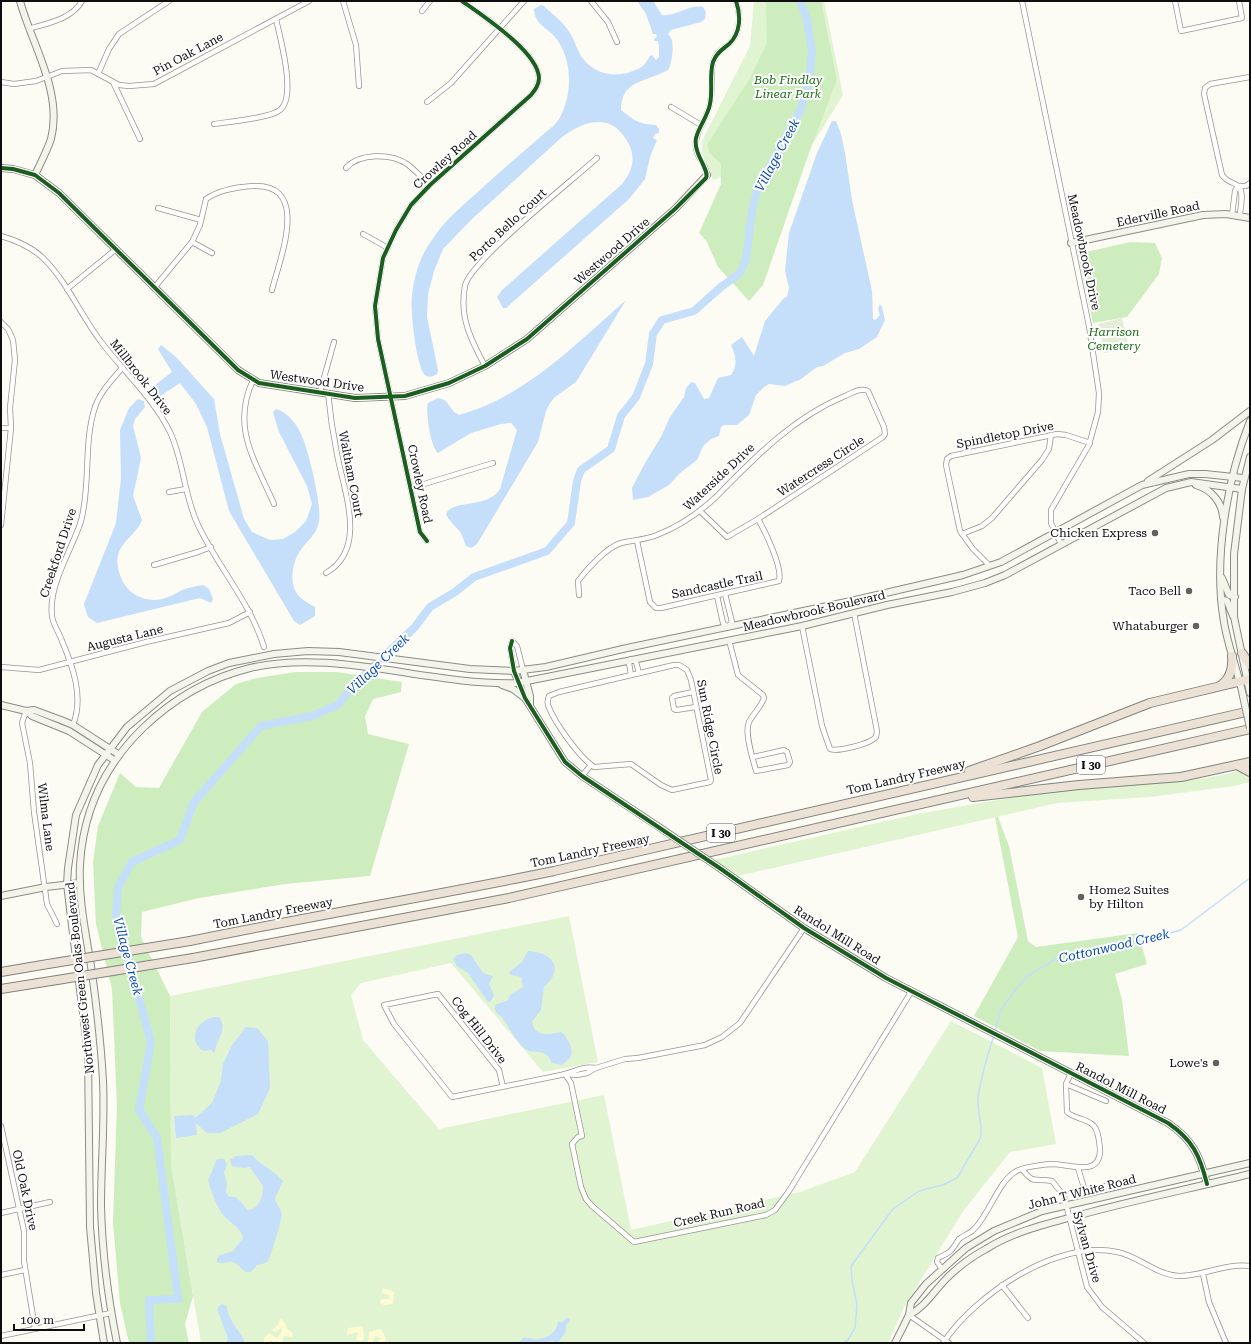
<svg xmlns="http://www.w3.org/2000/svg" width="1251" height="1344" font-family="'Roboto Serif',serif">
<style>
.green{fill:#e0f4d1}
.forest{fill:#ceedbe}
.sand{fill:#fefbd3}
.cemetery{fill:#e4eed6}
.water{fill:#c5defa}
.lines{fill:none;stroke-linecap:round;stroke-linejoin:round}
.stream{stroke:#c5defa;stroke-width:1.5}
.river{stroke:#c5defa;stroke-width:8}
.street-casing{stroke:#959592;stroke-width:6}
.secondary-casing{stroke:#8c8b88;stroke-width:8}
.highway-casing{stroke:#82827f;stroke-width:10}
.street{stroke:#fffefd;stroke-width:4.5}
.secondary{stroke:#f4f5ea;stroke-width:6}
.highway{stroke:#ebe2d5;stroke-width:8}
.secondary-bridge-casing{stroke:#8c8b88;stroke-width:8;stroke-linecap:butt}
.highway-bridge-casing{stroke:#82827f;stroke-width:10;stroke-linecap:butt}
.secondary-bridge{stroke:#f4f5ea;stroke-width:6}
.highway-bridge{stroke:#ebe2d5;stroke-width:8}
.cycleway-casing{stroke:#fff;stroke-width:6}
.cycleway{stroke:#1b5e20;stroke-width:4}
.poi-dot{fill:#61615e;stroke:#fff;stroke-width:1.5}
.labels{text-anchor:middle;dominant-baseline:central;stroke-width:4;stroke-linejoin:round;paint-order:stroke}
.shield{fill:#fff;stroke:#565656;stroke-width:1}
.shield-label{font-size:11px;font-weight:bold;fill:#0e0e0e}
.street-label{font-size:12px;fill:#0e0e0e;stroke:#fff}
.park-label{font-size:12px;font-style:italic;fill:#1b6e17;stroke:#fff}
.poi-label{font-size:12px;fill:#0e0e0e;stroke:#fff;text-anchor:end}
.water-label{font-size:13px;font-style:italic;fill:#094bae;stroke:#fff}
</style>
<rect width="100%" height="100%" fill="#fcfbf4"/>
<g class="green">
<polygon points="754,1 824,1 843,95 814,142 713,180 702,153 702,141 750,46"/>
<polygon points="1240,771 1250,774 1250,782 1234,786 1150,797 1057,803 738,876 714,860 917,814 1066,788 1202,779"/>
<polygon points="569,916 598,1062 543,1072 451,963 361,983 351,995 363,1040 439,1129 604,1095 631,1230 800,1192 855,1172 951,1021 1042,1068 1056,1144 1010,1152 964,1210 904,1307 888,1343 201,1343 171,1164 170,996"/>
</g>
<g class="forest">
<polygon points="766,1 821,1 837,80 809,153 763,285 749,301 718,267 706,240 699,233 721,184 721,164 710,153 707,145 750,78 767,43"/>
<polygon points="1130,242 1155,243 1162,258 1159,274 1127,317 1093,323 1078,254"/>
<polygon points="296,672 336,672 402,682 401,692 373,699 365,717 368,734 409,744 370,876 285,884 199,898 142,912 141,937 170,996 171,1164 193,1296 185,1324 189,1343 129,1343 120,1303 113,1223 117,1106 112,989 96,924 93,862 98,826 120,773 136,787 159,788 202,712 236,684 257,678"/>
<polygon points="995,817 998,817 1009,846 1028,941 1036,947 1138,933 1147,964 1115,974 1122,1000 1129,1056 1040,1051 974,1016 1018,937"/>
</g>
<g class="sand">
<polygon points="383,1288 394,1292 393,1304 384,1305 380,1303 382,1299 390,1299 389,1295 382,1293"/>
<polygon points="281,1318 286,1325 287,1329 292,1332 293,1337 284,1336 282,1343 274,1343 271,1340 268,1343 264,1343 264,1338 269,1333 277,1338 282,1331 281,1328 275,1332 272,1330 278,1325"/>
<polygon points="363,1326 364,1338 362,1341 356,1340 358,1333 357,1332 347,1335 348,1328"/>
<polygon points="381,1329 386,1338 384,1343 377,1343 381,1338 375,1336 372,1343 368,1342 369,1332"/>
</g>
<polygon class="cemetery" points="1122,318 1129,348 1105,353 1098,324"/>
<g class="water">
<path d="M637 1H653L662 15C676 17 689 4 703 7L706 12 705 19 701 22 671 30 668 34C676 41 672 60 669 69 648 83 621 78 621 110 634 120 638 124 656 125L659 129V133L655 134 653 138 657 140 650 157 645 179 629 199 506 308H503L497 297 502 290 621 185C635 169 637 153 623 135 618 129 614 125 606 123 590 119 575 128 562 137L472 219 443 249 434 271 428 294 427 317 438 370 437 374C433 377 427 378 424 374 416 363 410 310 412 296 414 276 420 256 432 240 444 221 463 205 480 190 502 170 524 151 546 132 551 128 556 124 559 119 573 95 573 59 555 37 547 28 534 23 534 9L541 5 544 6C552 14 562 21 568 30 575 39 577 52 584 60 599 78 625 78 643 66 646 63 648 59 650 56L652 55 656 60 659 57V46L658 41H654V39L657 37 656 34H653L646 14Z"/>
<path d="M832 121H836L841 134 845 153 852 200 872 291 873 319 875 320 880 315 878 309 880 304 882 307 885 320 877 337 859 349 845 353 823 366 817 367 801 379 785 386 769 384 764 387 756 395 749 415 737 425H724L721 427 719 436 711 439 703 446 697 460 680 473 669 485 648 497 633 500 632 488 645 463 661 437 670 417 684 397 686 388 691 382 695 383 704 399 709 398 718 378 731 375C738 365 736 356 731 345L742 337 754 356 765 321 784 298 787 297 789 288 785 271 789 233 817 153Z"/>
<path d="M626 300 576 382 555 397 550 403 546 411 538 442 477 544 471 548 466 546 461 533 448 518 446 514C452 499 488 509 500 489L517 430 511 423 501 424 471 433 438 453C431 448 425 411 428 403L438 398 445 400 454 412 459 415C525 397 577 343 626 300Z"/>
<path d="M161 345 176 357 214 399 220 434 244 519 252 532 270 540 283 539 295 532 306 521 312 504 307 486 279 432 273 412 276 409C287 412 297 424 301 434 308 448 322 506 319 521 317 535 307 540 300 551 293 561 289 581 296 592 300 599 308 603 315 607V616L300 625 294 621 229 511 207 427 196 404 180 383 159 397H156L151 393 155 385 172 372 158 349Z"/>
<path d="M138 399 144 401 145 407 135 419 133 426 141 458 133 496 142 520C137 534 122 540 118 555 116 564 119 574 123 582 132 598 151 604 168 597 174 595 179 591 185 589 190 587 197 586 203 585L209 589 213 599 211 603 200 598 97 623 88 617 84 604 116 523 121 478 120 430 129 408Z"/>
<path d="M528 951C553 952 565 969 544 987L541 1010 532 1022C535 1038 550 1034 561 1032 567 1036 574 1049 571 1056 569 1060 565 1062 561 1065L552 1063C544 1045 536 1057 524 1048 516 1041 508 1026 502 1017 497 1014 494 1011 495 1005L508 1000 510 995 523 987 521 977 511 975 509 972 522 962Z"/>
<polygon points="466,953 471,955 483,973 493,976 489,984 494,995 491,1001 488,1002 468,973 457,966 453,959 457,955"/>
<path d="M214 1017H219C229 1029 215 1041 215 1053L211 1050 203 1051C187 1039 197 1021 214 1017Z"/>
<polygon points="246,1027 257,1028 268,1041 270,1088 258,1114 220,1133 207,1133 196,1123 197,1135 176,1138 174,1116 194,1115 195,1118 212,1103 221,1081 223,1064 232,1045"/>
<path d="M252 1155C261 1166 274 1170 283 1181L275 1198C276 1204 281 1209 282 1215 282 1219 270 1259 268 1261 265 1264 261 1264 257 1265L251 1272C243 1274 242 1267 235 1263 229 1259 223 1266 217 1262V1258L220 1255 233 1251 243 1238C241 1226 227 1222 221 1212 215 1202 211 1191 208 1180L217 1159H224L227 1165 224 1172 227 1183 226 1193 230 1197H236L248 1210C259 1210 263 1196 263 1186L250 1167 243 1168 232 1166 230 1160 236 1156Z"/>
<path d="M221 1304 227 1306C228 1322 240 1329 245 1343H227L228 1338 217 1309Z"/>
<path d="M566 1318H569L570 1321 566 1325V1331L558 1343 552 1341 543 1343H518L524 1337C537 1342 555 1339 558 1322H563Z"/>
</g>
<g class="lines">
<g class="stream">
<polyline points="995,1032 1001,1009 1026,977 1061,956 1121,946 1181,930 1250,878"/>
<path d="M843 1343 847 1341 855 1328 857 1304 852 1280 851 1266 893 1209 919 1191 943 1185 957 1178 980 1139C984 1128 977 1113 978 1099 980 1077 988 1056 994 1035"/>
</g>
<polyline class="river" points="151,1343 149,1300 178,1299 157,1138 139,1110 151,1042 116,915 118,887 132,862 180,840 194,802 261,726 312,716 338,705 352,687 415,627 430,607 455,592 474,577 547,551 571,523 577,481 581,470 611,449 621,416 636,397 649,364 653,334 662,320 694,311 721,287 740,273 746,259 752,211 757,191 801,109 809,81 812,51 807,20 800,1"/>
<g class="street-casing">
<g id="street">
<polyline points="343,1 356,45 359,86"/>
<polyline points="591,1 608,22 617,42"/>
<polyline points="1022,1 1089,326 1099,393 1098,412 1089,445 1051,510 1051,523 1061,544"/>
<polyline points="1175,1 1181,31 1242,18 1239,1"/>
<polyline points="422,11 430,1"/>
<path d="M29 29C48 23 72 19 82 1"/>
<polyline points="98,74 109,49 119,34 169,1"/>
<polyline points="1,82 14,84 36,81 62,71 91,70 119,85 129,86 154,84 309,1"/>
<polyline points="113,82 140,139"/>
<polyline points="427,102 451,83 524,1"/>
<polyline points="671,107 701,125"/>
<path d="M214 124C228 122 271 118 280 110 297 97 280 38 276 19"/>
<path d="M346 168C359 153 391 153 407 164 415 170 422 178 430 185"/>
<path d="M707 175C707 166 697 158 696 148 694 132 707 119 710 104 713 90 710 76 713 62 715 53 723 49 729 44 741 33 741 15 736 1"/>
<polyline points="1238,186 1246,186 1250,183"/>
<polyline points="158,208 201,220"/>
<polyline points="1232,215 1235,191 1238,186"/>
<path d="M1240 215C1240 208 1245 192 1238 186 1232 181 1228 183 1222 175L1204 94 1205 88 1210 84 1250 77"/>
<polyline points="363,234 388,248"/>
<path d="M1 236C15 240 33 248 44 259 68 283 81 316 102 343 124 372 154 399 170 432 184 462 184 496 198 525 218 567 250 602 264 647"/>
<polyline points="192,242 212,253"/>
<path d="M154 288 192 242 200 225 206 199C219 190 237 187 253 186 311 183 280 258 272 290"/>
<polyline points="67,289 115,250"/>
<polyline points="1,322 8,329 13,340 15,360 10,408 11,428 1,525"/>
<path d="M485 366C471 340 459 317 465 286 469 262 574 179 597 158"/>
<path d="M253 380C231 428 255 460 274 504"/>
<polyline points="320,392 334,342"/>
<polyline points="1,428 11,428"/>
<polyline points="411,488 493,463"/>
<polyline points="169,492 186,489"/>
<polyline points="962,534 982,526 992,518 1042,460 1049,449 1051,435"/>
<path d="M427 541 420 532 378 339 375 306 383 258 396 230 411 205 430 185 531 95C535 90 539 85 539 78 538 52 483 16 462 1"/>
<path d="M637 541 650 602 656 608H661L779 581C783 568 765 531 758 519"/>
<polyline points="154,565 198,552 211,547"/>
<polyline points="990,566 973,549 960,531 946,465 947,459 951,456 1057,434 1066,435 1090,443"/>
<path d="M326 573C368 549 344 492 337 454 333 434 330 414 328 393"/>
<path d="M579 595 578 581C587 569 607 547 621 543 633 540 645 540 657 535 680 526 699 513 717 496 755 457 794 417 845 396 852 393 861 387 868 391L884 427 885 434 883 437 758 519 727 537 700 511"/>
<polyline points="717,596 723,623 728,627 732,622 725,594"/>
<path d="M802 626 822 726 830 749C838 752 870 744 876 737L877 731 854 613"/>
<path d="M729 640 738 675 763 695 764 698C761 707 753 714 749 722 744 733 753 759 756 771L788 765 790 762 787 752 784 750 753 757"/>
<polyline points="512,641 517,646 523,670"/>
<polyline points="512,641 510,648 514,671"/>
<path d="M674 665H679L687 670 691 680 711 780 710 782 672 790 661 785 631 764 594 767C579 757 554 722 548 705 547 701 548 699 549 696L559 692Z"/>
<polyline points="1,667 39,670 146,642 229,623 250,612"/>
<polyline points="631,675 629,663 631,659 636,662 639,673"/>
<polyline points="693,692 674,696 672,698 674,709 676,710 696,707"/>
<polyline points="26,711 22,723 30,763 34,812 47,904 57,924"/>
<path d="M73 725C84 697 73 667 62 641 59 632 53 625 52 616 48 585 72 550 81 521 91 484 83 444 95 407 100 392 112 380 122 368"/>
<polyline points="582,776 591,765"/>
<polyline points="565,1074 571,1083 582,1136 578,1137 572,1144 581,1187 586,1199 592,1206 634,1242 766,1215 775,1210 789,1191 911,992"/>
<polyline points="566,1074 577,1075 587,1073 596,1068 625,1059 638,1058 705,1045 722,1037 740,1023 804,928"/>
<polyline points="1066,1084 1106,1101"/>
<path d="M503 1087 499 1070 438 994 384 1005 394 1024 452 1097C488 1090 525 1082 561 1075 575 1072 580 1066 596 1068"/>
<polyline points="1,1126 24,1231 24,1261 35,1329"/>
<polyline points="1078,1168 1085,1191 1124,1182"/>
<path d="M1022 1169C1034 1185 1035 1178 1052 1181L1064 1196 1087 1287 1102 1307 1144 1343"/>
<polyline points="1,1213 50,1202"/>
<path d="M942 1269 937 1262 938 1258C953 1251 951 1251 959 1239 963 1236 968 1234 972 1231 988 1218 997 1183 1015 1172 1022 1167 1046 1164 1054 1164 1071 1165 1101 1177 1100 1149 1099 1141 1099 1132 1094 1126 1087 1118 1074 1119 1067 1112L1066 1084 1071 1073"/>
<polyline points="1203,1274 1209,1302 1226,1343"/>
<polyline points="1,1275 25,1270"/>
<polyline points="1002,1285 1028,1318"/>
<polyline points="909,1315 949,1343"/>
<polyline points="1,1336 111,1313"/>
<path d="M943 1343C975 1295 1057 1239 1117 1252 1139 1256 1156 1275 1179 1276 1203 1276 1226 1263 1250 1266"/>
</g>
</g>
<g class="secondary-casing">
<g id="secondary">
<path d="M20 1C32 45 63 92 51 139 47 151 40 164 35 175"/>
<polyline points="1,168 13,169 35,175 59,193 238,370 259,383 355,398 405,396 449,383 485,366 527,339 675,209 707,175"/>
<polyline points="1071,243 1203,215 1226,214 1250,218"/>
<polyline points="1250,457 1242,489 1234,554 1234,617 1250,693"/>
<polyline points="1148,481 1212,440 1250,411"/>
<path d="M1196 485C1210 489 1222 501 1223 517"/>
<polyline points="1222,578 1229,595 1235,597"/>
<polyline points="1221,599 1227,601 1233,616"/>
<polyline points="523,670 530,696 530,703"/>
<polyline points="514,671 525,698 565,762 582,776 659,827"/>
<polyline points="502,685 513,689 525,698"/>
<path d="M1243 696C1238 671 1228 647 1224 622 1213 560 1227 479 1250 421"/>
<polyline points="1,705 26,711 34,710 61,720 73,725 118,754"/>
<polyline points="26,711 32,716 69,731 114,760"/>
<path d="M721 869 804 928 886 978 1168 1123C1193 1140 1200 1156 1207 1184"/>
<polyline points="1,896 46,887 80,883"/>
<path d="M909 1315C925 1307 934 1291 947 1278 958 1267 973 1256 986 1249 1018 1229 1055 1222 1091 1212 1144 1198 1197 1187 1250 1174"/>
<polyline points="104,1343 96,1293 90,1227 88,1053 72,926 67,884 68,868 76,815 98,765 127,727 170,691 208,671 229,663 274,654 308,651 339,652 470,669 514,671 546,667 627,648 851,601 963,575 1001,562 1142,485 1189,474 1205,474 1243,478"/>
<path d="M117 1343C108 1298 102 1251 101 1205 101 1163 105 1122 103 1081 101 1044 97 1009 92 973 87 938 78 901 80 865 83 810 104 766 143 728 173 699 209 678 250 668 335 648 429 686 517 683L802 626 887 605 952 592 985 583 1005 575 1166 488 1191 482 1242 489"/>
<polyline points="895,1343 909,1315 911,1303 926,1284 966,1248 994,1231 1042,1211 1250,1163"/>
</g>
</g>
<g class="highway-casing">
<g id="highway">
<polyline points="1242,653 1250,665"/>
<path d="M1221 685C1231 678 1233 668 1232 656"/>
<polyline points="1237,765 1250,772"/>
<polyline points="969,771 1040,746 1150,703 1250,679"/>
<polyline points="973,797 1079,785 1181,777 1250,762"/>
<path d="M190 941C311 916 433 896 554 871L1250 711"/>
<polyline points="193,958 509,898 1250,729"/>
<polyline points="1,972 48,964"/>
<polyline points="1,989 51,981"/>
</g>
</g>
<use href="#street" class="street"/>
<use href="#secondary" class="secondary"/>
<use href="#highway" class="highway"/>
<g class="secondary-bridge-casing">
<g id="secondary-bridge">
<polyline points="1243,696 1250,728"/>
<polyline points="659,827 721,869"/>
</g>
</g>
<g class="highway-bridge-casing">
<g id="highway-bridge">
<polyline points="48,964 190,941"/>
<polyline points="51,981 193,958"/>
</g>
</g>
<use href="#secondary-bridge" class="secondary-bridge"/>
<use href="#highway-bridge" class="highway-bridge"/>
<g class="cycleway-casing">
<g id="cycleway">
<path d="M1 168 13 169 35 175 59 193 238 370 259 383 355 398 405 396 449 383 485 366 527 339 675 209 706 178C710 170 693 154 696 138 699 126 708 116 710 104 713 90 709 75 713 62 716 53 723 49 729 44 741 33 741 15 736 1"/>
<path d="M427 541 420 532 378 339 375 306 383 258 396 230 411 205 430 185 531 95C535 90 539 85 539 78 538 52 483 16 462 1"/>
<path d="M512 641 510 648 514 671 525 698 565 762 582 776 721 869 804 928 886 978 1168 1123C1193 1140 1200 1156 1207 1184"/>
</g>
</g>
<use href="#cycleway" class="cycleway"/>
</g>
<g class="poi-dot">
<circle cx="1155" cy="533" r="4"/>
<circle cx="1189" cy="591" r="4"/>
<circle cx="1196" cy="626" r="4"/>
<circle cx="1081" cy="897" r="4"/>
<circle cx="1216" cy="1063" r="4"/>
</g>
<g class="labels">
<g class="shield">
<rect x="1077" y="756" width="28" height="18" rx="3"/>
<rect x="707" y="824" width="28" height="18" rx="3"/>
</g>
<g class="shield-label">
<text x="1091" y="765">I 30</text>
<text x="721" y="833">I 30</text>
</g>
<g class="street-label">
<text transform="translate(188 54) rotate(-28)">Pin Oak Lane</text>
<text transform="translate(445 160) rotate(-42)">Crowley Road</text>
<text transform="translate(1158 214) rotate(-12)">Ederville Road</text>
<text transform="translate(508 225) rotate(-43)">Porto Bello Court</text>
<text transform="translate(612 251) rotate(-41)">Westwood Drive</text>
<text transform="translate(1084 252) rotate(78)">Meadowbrook Drive</text>
<text transform="translate(141 377) rotate(52)">Millbrook Drive</text>
<text transform="translate(317 381) rotate(8)">Westwood Drive</text>
<text transform="translate(1005 435) rotate(-11)">Spindletop Drive</text>
<text transform="translate(821 466) rotate(-33)">Watercress Circle</text>
<text transform="translate(351 474) rotate(79)">Waltham Court</text>
<text transform="translate(719 477) rotate(-43)">Waterside Drive</text>
<text transform="translate(420 484) rotate(78)">Crowley Road</text>
<text transform="translate(58 553) rotate(-72)">Creekford Drive</text>
<text transform="translate(717 585) rotate(-12)">Sandcastle Trail</text>
<text transform="translate(814 611) rotate(-13)">Meadowbrook Boulevard</text>
<text transform="translate(125 638) rotate(-14)">Augusta Lane</text>
<text transform="translate(710 727) rotate(79)">Sun Ridge Circle</text>
<text transform="translate(906 777) rotate(-13)">Tom Landry Freeway</text>
<text transform="translate(46 817) rotate(83)">Wilma Lane</text>
<text transform="translate(590 851) rotate(-12)">Tom Landry Freeway</text>
<text transform="translate(273 913) rotate(-11)">Tom Landry Freeway</text>
<text transform="translate(837 935) rotate(32)">Randol Mill Road</text>
<text transform="translate(80 978) rotate(-96)">Northwest Green Oaks Boulevard</text>
<text transform="translate(479 1030) rotate(52)">Cog Hill Drive</text>
<text transform="translate(1121 1088) rotate(27)">Randol Mill Road</text>
<text transform="translate(25 1190) rotate(78)">Old Oak Drive</text>
<text transform="translate(1082 1192) rotate(-14)">John T White Road</text>
<text transform="translate(719 1213) rotate(-13)">Creek Run Road</text>
<text transform="translate(1087 1247) rotate(74)">Sylvan Drive</text>
</g>
<g class="park-label">
<text x="788" y="80">Bob Findlay<tspan x="788" dy="14">Linear Park</tspan></text>
<text x="1114" y="332">Harrison<tspan x="1114" dy="14">Cemetery</tspan></text>
</g>
<g class="poi-label">
<text x="1147" y="533">Chicken Express</text>
<text x="1181" y="591">Taco Bell</text>
<text x="1188" y="626">Whataburger</text>
<text x="1089" y="890" text-anchor="start">Home2 Suites<tspan x="1089" dy="14">by Hilton</tspan></text>
<text x="1208" y="1063">Lowe's</text>
</g>
<g class="water-label">
<text transform="translate(777 155) rotate(-62)">Village Creek</text>
<text transform="translate(378 664) rotate(-44)">Village Creek</text>
<text transform="translate(1114 946) rotate(-13)">Cottonwood Creek</text>
<text transform="translate(128 956) rotate(75)">Village Creek</text>
</g>
</g>
<rect width="1251" height="1344" fill="none" stroke="#0e0e0e" stroke-width="4"/>
<path d="M14 1324v6h70v-6" fill="none" stroke="#0e0e0e" stroke-width="2"/>
<text x="20" y="1324" font-size="12" fill="#0e0e0e" stroke="#ffffff" stroke-width="3" paint-order="stroke">100 m</text>
</svg>
